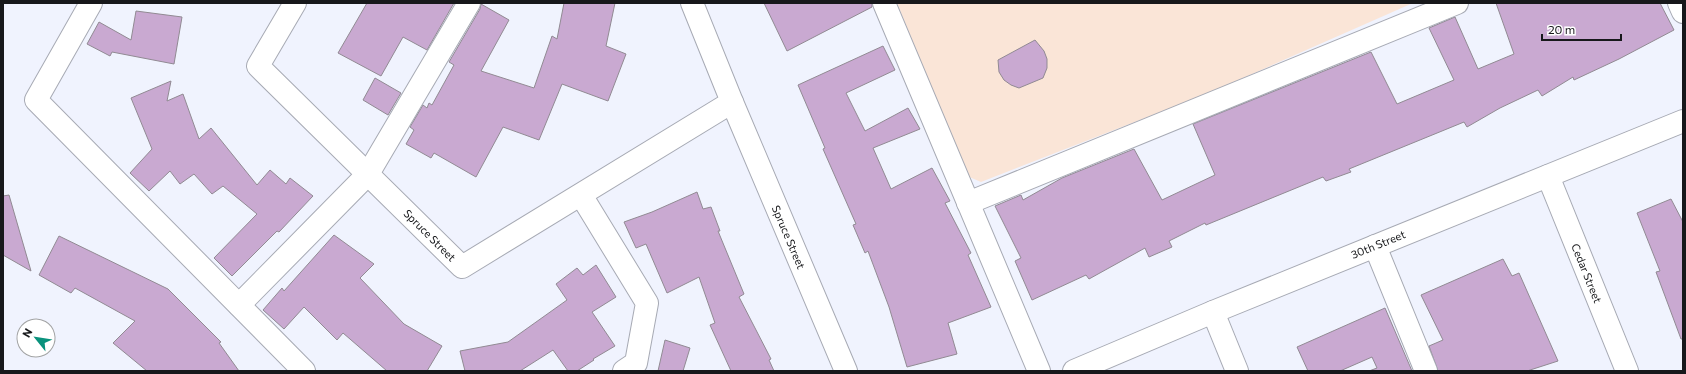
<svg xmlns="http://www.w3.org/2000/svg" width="1686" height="374" font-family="Commissioner,sans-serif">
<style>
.commercial{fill:#fae5d7}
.building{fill:#c9a9d1;stroke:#918a93}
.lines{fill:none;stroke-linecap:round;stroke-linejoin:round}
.minor-casing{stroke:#a7aab4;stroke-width:24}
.minor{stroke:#fff;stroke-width:22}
.labels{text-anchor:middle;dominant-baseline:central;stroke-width:3.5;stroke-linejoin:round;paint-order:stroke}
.street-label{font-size:11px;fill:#17181b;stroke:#fff}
</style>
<rect width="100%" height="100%" fill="#f0f3fe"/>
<polygon class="commercial" points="897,3 1413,3 1209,93 981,182 967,176"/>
<g class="building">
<polygon points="367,3 454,3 427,50 403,37 381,76 338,53"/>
<polygon points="564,3 615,3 606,46 626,54 608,101 562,84 539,140 503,127 476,177 434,153 431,158 406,144 414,130 410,127 423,105 427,108 429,103 432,105 454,65 449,62 480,9 481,4 509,20 481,71 534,88 552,36 557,39"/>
<polygon points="764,3 872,3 872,7 787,51"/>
<polygon points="1496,3 1660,3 1674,30 1619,59 1574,80 1573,77 1542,96 1538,90 1500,108 1467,127 1464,122 1349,169 1351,172 1326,181 1323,177 1206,225 1205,223 1169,241 1172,247 1149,257 1145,248 1089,279 1086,275 1032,300 1015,261 1021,258 995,206 1021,195 1023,200 1062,178 1134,149 1162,200 1215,175 1193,124 1371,52 1397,104 1454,80 1429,28 1455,17 1478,69 1514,54"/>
<polygon points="136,11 182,17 174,64 112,52 110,56 87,44 99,22 131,40"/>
<polygon points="1035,40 1044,51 1047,59 1047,68 1043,78 1019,88 1011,85 1004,80 999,72 998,60"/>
<polygon points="883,46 895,70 846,93 865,131 908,108 920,129 873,148 891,189 932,168 950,201 945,203 971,253 968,255 991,307 948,323 957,354 907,367 889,307 868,251 865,253 853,225 856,224 823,149 825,148 798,85"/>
<polygon points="375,78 401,93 388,115 363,100"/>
<polygon points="171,81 167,101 183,94 199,139 211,128 257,185 270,170 286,184 290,178 313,196 279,232 277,231 232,276 214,258 257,214 223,186 212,194 194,174 180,184 170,171 149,191 130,173 152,149 131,98"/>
<polygon points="697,192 703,209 711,207 720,231 718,231 744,294 739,297 771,359 769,360 774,371 731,371 710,325 715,323 699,277 667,293 646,244 636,248 624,222 652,212"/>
<polygon points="9,195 31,271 3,255 3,196"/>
<polygon points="1671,199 1683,222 1683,339 1681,339 1656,272 1660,271 1637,213"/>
<polygon points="334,235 374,264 360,278 404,324 442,346 427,371 387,371 343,333 337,340 304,307 284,329 263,310 282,288 284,291"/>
<polygon points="59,236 168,289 221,342 219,343 239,371 147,371 113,343 135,321 75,288 71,293 39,275"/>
<polygon points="1503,259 1512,276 1519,273 1558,361 1527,371 1438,371 1429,346 1443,340 1421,295"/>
<polygon points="596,265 616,297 592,312 615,346 593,359 594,360 577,371 568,371 553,350 520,371 465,371 460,351 508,342 567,300 556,284 577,268 583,275"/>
<polygon points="1385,308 1412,371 1369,371 1377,368 1372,357 1340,371 1308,371 1297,347"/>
<polygon points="665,340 690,348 683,371 658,371"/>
</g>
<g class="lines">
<g class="minor-casing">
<g id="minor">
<polyline points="91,3 36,100 304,371"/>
<polyline points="295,3 258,66 462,267 732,102 692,3"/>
<polyline points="884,3 1039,371"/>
<polyline points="1679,3 1683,12"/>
<polyline points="732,102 846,371"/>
<polyline points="1548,176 1627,371"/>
<polyline points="581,195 647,303 636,363 624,371"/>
<polyline points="968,203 1457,3"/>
<polyline points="1375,246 1426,371"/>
<polyline points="239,305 368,174 469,3"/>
<polyline points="1213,312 1237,371"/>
<polyline points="1074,371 1213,312 1683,121"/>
</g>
</g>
<use href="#minor" class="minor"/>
</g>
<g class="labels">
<g class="street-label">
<text transform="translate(430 235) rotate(45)">Spruce Street</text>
<text transform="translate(789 237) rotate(67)">Spruce Street</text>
<text transform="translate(1378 244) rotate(-22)">30th Street</text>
<text transform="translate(1587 273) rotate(68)">Cedar Street</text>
</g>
</g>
<rect width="1686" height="374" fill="none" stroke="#17181b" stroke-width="8"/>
<g transform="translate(36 338) rotate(300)"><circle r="19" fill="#ffffff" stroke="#a2a3a4"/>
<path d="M0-3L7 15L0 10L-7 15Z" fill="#0a927d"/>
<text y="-6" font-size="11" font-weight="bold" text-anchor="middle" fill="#17181b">N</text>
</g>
<path d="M1542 34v6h79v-6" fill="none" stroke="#17181b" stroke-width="2"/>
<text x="1548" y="34" font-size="12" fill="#17181b" stroke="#ffffff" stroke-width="3" paint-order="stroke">20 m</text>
</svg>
